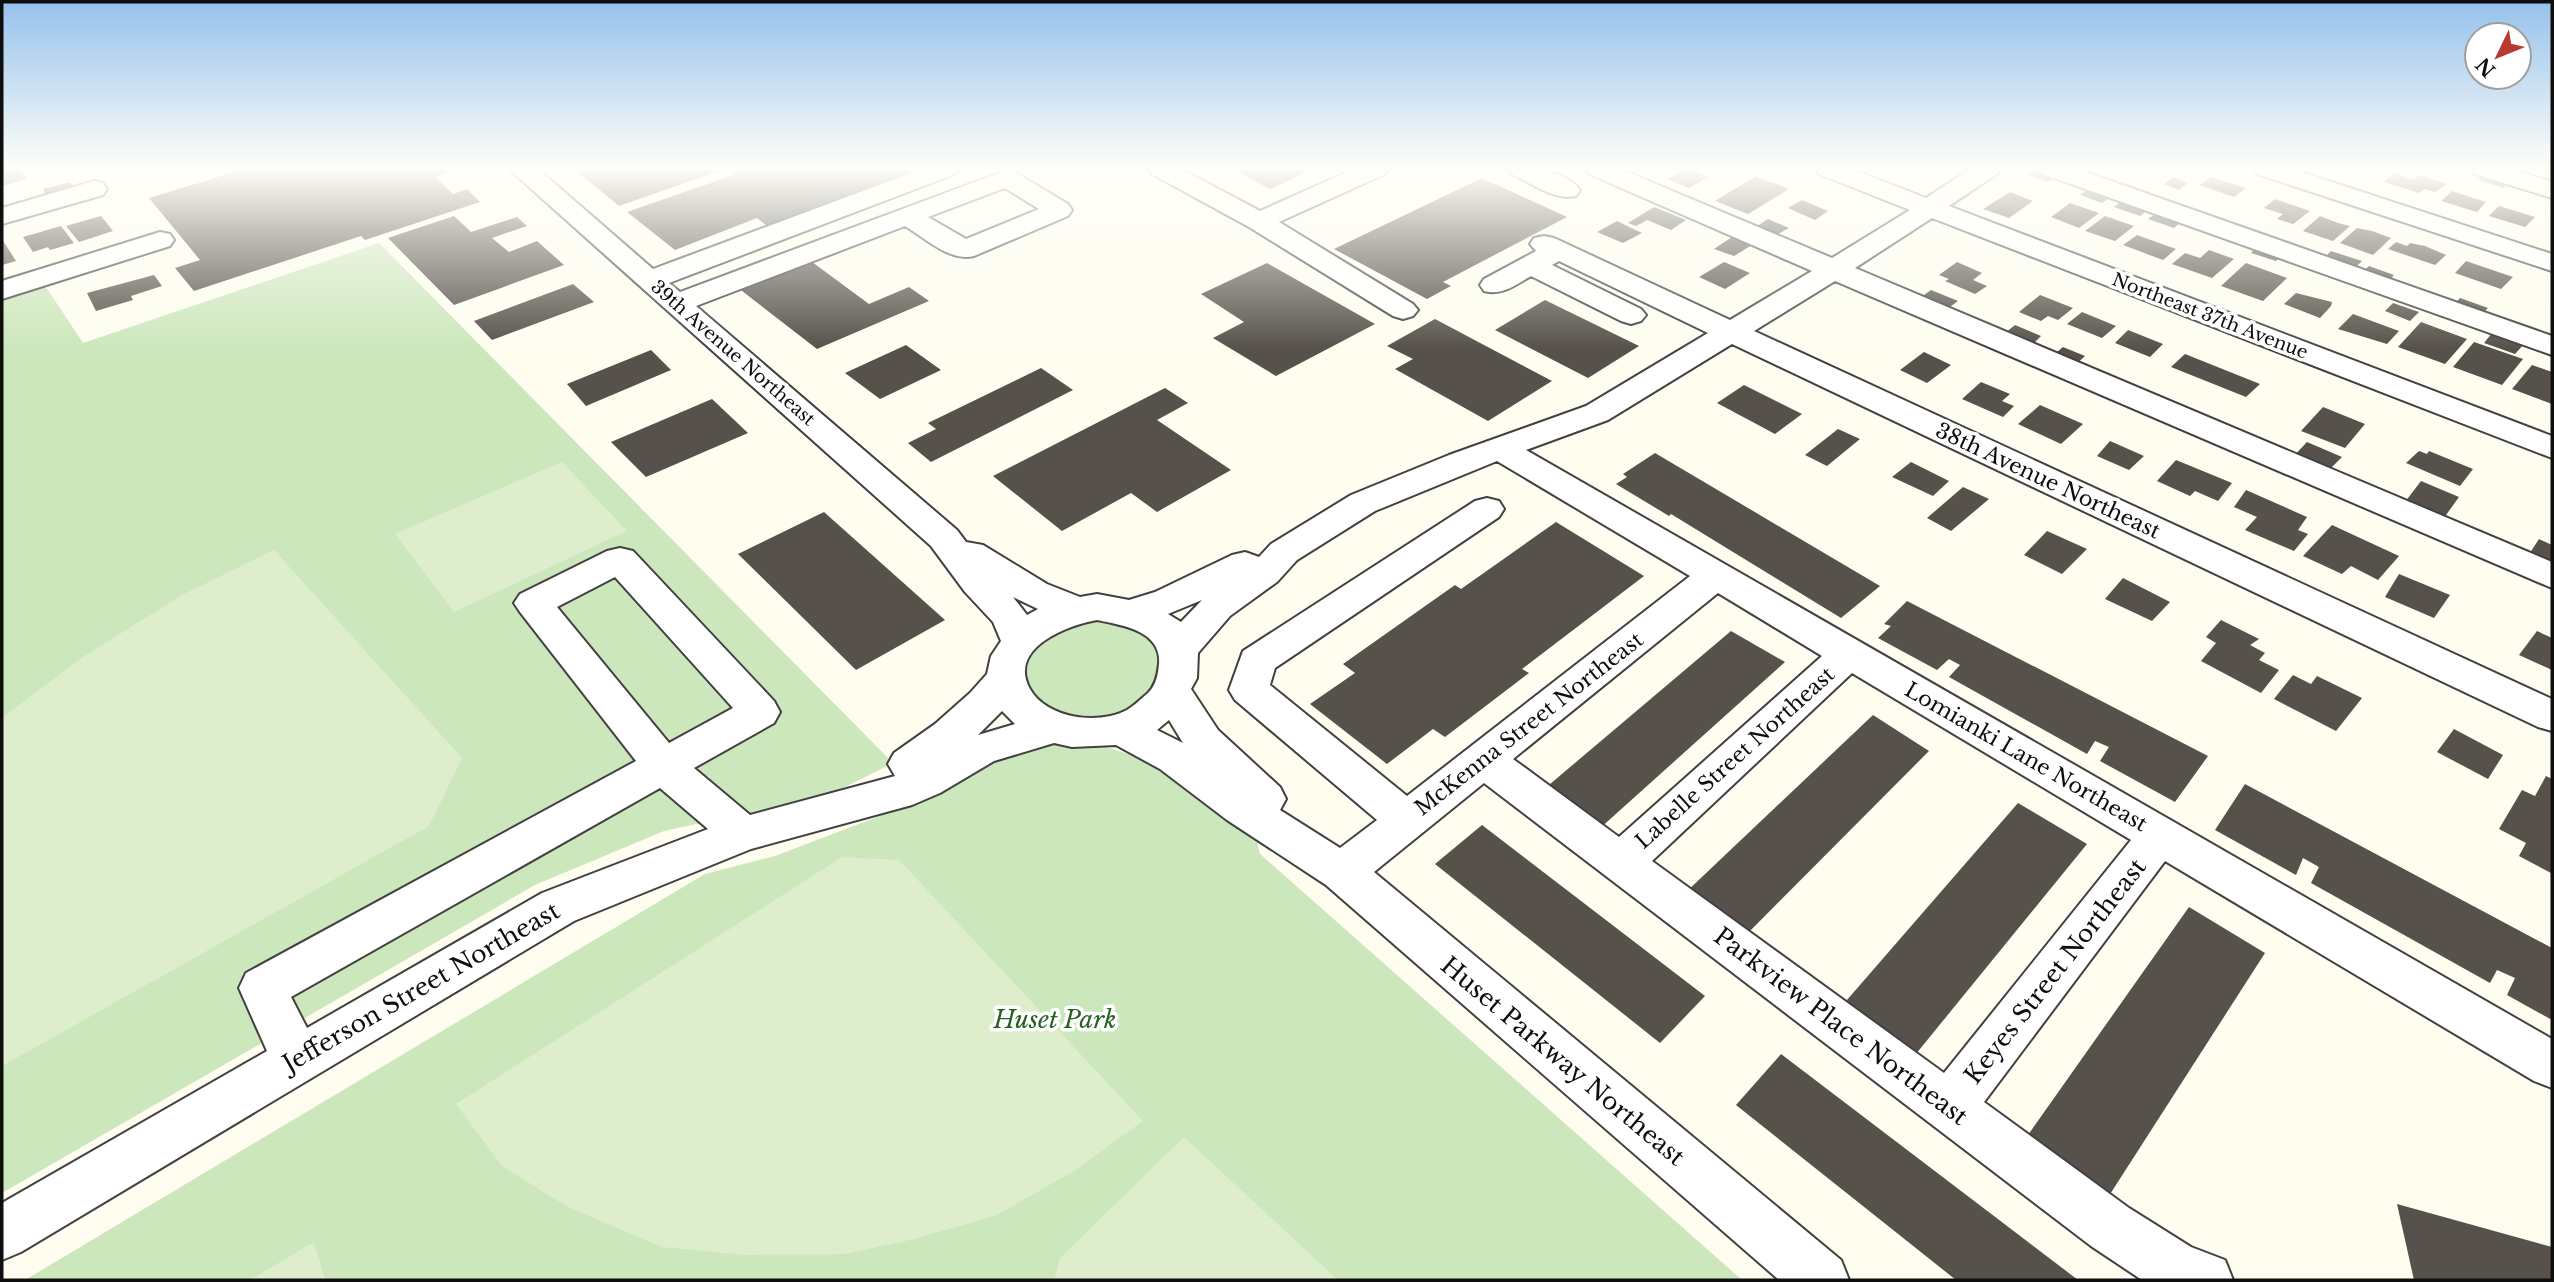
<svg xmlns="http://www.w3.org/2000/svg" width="2554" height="1282" font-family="'Libre Baskerville',serif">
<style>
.green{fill:#cce7bc}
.pitch{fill:#deeecd}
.building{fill:#56514b}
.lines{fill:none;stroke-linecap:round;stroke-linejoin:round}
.minor-casing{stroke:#414141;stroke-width:4}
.minor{fill:#fff;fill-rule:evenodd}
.labels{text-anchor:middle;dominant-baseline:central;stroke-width:7;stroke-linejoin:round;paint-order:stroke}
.far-street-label{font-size:18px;fill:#0e0e0e;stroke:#fff}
.street-label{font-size:21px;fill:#0e0e0e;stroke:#fff}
.near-street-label{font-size:24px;fill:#0e0e0e;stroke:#fff}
.near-park-label{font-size:24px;font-style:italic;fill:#276222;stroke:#fff}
</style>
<rect width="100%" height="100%" fill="#fefdf0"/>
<g class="green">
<polygon points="379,243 893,763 827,796 664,831 535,885 2,1193 2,298 44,284 83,343"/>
<path d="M1094 615 1152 633 1165 665C1160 675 1155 690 1147 698 1118 728 1026 726 1022 674 1022 664 1032 649 1036 640Z"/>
<polygon points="1055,738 1104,746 1152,762 1255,834 1260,854 1742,1280 25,1280 705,874 775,856 893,811 995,754"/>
</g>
<g class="pitch">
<polygon points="562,462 627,531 454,612 395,534"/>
<polygon points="274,550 462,758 429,826 2,1066 2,718 86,655 184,594"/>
<polygon points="842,857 899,860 1143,1121 1074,1171 995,1216 914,1239 845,1254 746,1255 662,1247 566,1206 502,1166 456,1104"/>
<polygon points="1184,1137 1338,1280 1054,1280 1060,1258"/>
<polygon points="314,1242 325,1280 250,1280"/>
</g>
<g class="building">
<polygon points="10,169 20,169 27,179 2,186 2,171"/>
<polygon points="245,169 456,169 435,177 453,194 467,189 480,202 365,240 361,236 194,291 175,268 200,260 149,198"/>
<polygon points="591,169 722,169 722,170 619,206 579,173"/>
<polygon points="734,169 906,169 914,174 771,229 757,218 675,250 627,212 739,173"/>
<polygon points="1232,169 1314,169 1270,189"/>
<polygon points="1685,169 1692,169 1709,177 1689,188 1668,179"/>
<polygon points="2039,169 2058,176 2048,182 2028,175"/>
<polygon points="2486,172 2511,180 2503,188 2479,180"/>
<polygon points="2393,173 2414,180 2419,175 2447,184 2435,192 2425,189 2419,193 2384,182"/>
<polygon points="1756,176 1789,189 1748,214 1715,201"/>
<polygon points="2173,177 2188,183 2179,190 2164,184"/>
<polygon points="2211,177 2223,181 2246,188 2234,197 2199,185"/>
<polygon points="1482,178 1567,217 1443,282 1451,286 1427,299 1334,249"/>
<polygon points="70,182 76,190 47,199 43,189"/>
<polygon points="2089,188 2112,196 2102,203 2080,195"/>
<polygon points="2452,191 2486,202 2477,212 2441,201"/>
<polygon points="2010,192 2033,201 2009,218 1983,209"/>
<polygon points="2275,199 2310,211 2293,224 2277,219 2283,214 2264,208"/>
<polygon points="1802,200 1828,211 1815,220 1788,208"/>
<polygon points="2123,200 2149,209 2140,216 2114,207"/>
<polygon points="2070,203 2099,213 2079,228 2051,217"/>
<polygon points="2499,206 2535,217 2525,227 2489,216"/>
<polygon points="1654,207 1686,220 1671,230 1647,220 1636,226 1628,223"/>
<polygon points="2161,210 2185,218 2174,228 2148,219"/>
<polygon points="101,216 113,231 79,242 66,226"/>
<polygon points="454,216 471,232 517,217 527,226 492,238 509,252 537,241 564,265 454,305 388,238"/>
<polygon points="2105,216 2134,226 2115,241 2085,231"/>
<polygon points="2320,216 2338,223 2350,226 2333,241 2303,231"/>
<polygon points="1768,219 1789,228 1771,238 1751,230"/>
<polygon points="1617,221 1642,233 1623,243 1597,232"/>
<polygon points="61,226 74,243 50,250 48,247 33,252 23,237"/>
<polygon points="2357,228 2372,231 2391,238 2373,255 2340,243"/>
<polygon points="2137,235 2176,249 2163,260 2123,245"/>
<polygon points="1732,237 1752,245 1734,256 1714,249"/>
<polygon points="2,239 16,261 2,265"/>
<polygon points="2396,242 2407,246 2410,243 2425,246 2446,255 2435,265 2388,249"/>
<polygon points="2259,245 2284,254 2276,261 2251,253"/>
<polygon points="2209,250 2234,259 2212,278 2172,264 2185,253 2200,258"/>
<polygon points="2331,251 2362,261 2353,270 2323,259"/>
<polygon points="808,259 869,304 909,287 929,301 817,349 737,287"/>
<polygon points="2466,261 2513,277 2501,289 2455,273"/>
<polygon points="1724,262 1750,273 1725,289 1699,277"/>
<polygon points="1957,262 1982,273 1973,280 1987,286 1975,294 1945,281 1949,279 1939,275"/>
<polygon points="1267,263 1375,324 1276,376 1213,338 1244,322 1201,294"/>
<polygon points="2246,263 2287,278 2263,301 2221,286"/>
<polygon points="2369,266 2394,275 2388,282 2361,273"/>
<polygon points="154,275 162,286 131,296 133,300 96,311 87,293"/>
<polygon points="573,284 594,302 492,340 474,321"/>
<polygon points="1931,290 1958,301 1943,312 1917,300"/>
<polygon points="2296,293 2332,302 2331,306 2320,318 2284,304"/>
<polygon points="2040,295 2073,308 2058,320 2048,316 2041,321 2019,312"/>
<polygon points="2460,298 2488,308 2481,315 2454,305"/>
<polygon points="1545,300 1639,346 1588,378 1495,330"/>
<polygon points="2393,303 2419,312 2410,321 2385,311"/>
<polygon points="2082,312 2116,326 2102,338 2067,324"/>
<polygon points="2353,314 2399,331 2387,344 2338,329"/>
<polygon points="1435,319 1552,381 1488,421 1395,369 1413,359 1387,346"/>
<polygon points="2421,322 2467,339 2445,364 2398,347"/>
<polygon points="2015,325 2041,336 2029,348 2000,337"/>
<polygon points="2128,330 2163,344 2150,357 2115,343"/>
<polygon points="2492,333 2524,344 2515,354 2484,343"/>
<polygon points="2474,342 2523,359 2502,385 2453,367"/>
<polygon points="906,345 941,370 880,399 845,373"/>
<polygon points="2063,347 2085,356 2074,366 2051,357"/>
<polygon points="651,350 671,370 586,406 567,384"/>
<polygon points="1924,352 1951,365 1927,383 1900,370"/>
<polygon points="2185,354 2260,384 2246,397 2171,367"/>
<polygon points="2532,365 2552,372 2552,404 2512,389"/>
<polygon points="1041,368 1073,390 931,462 908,443 936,429 928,423"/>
<polygon points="1981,382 2010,394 2002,401 2014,406 2003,417 1962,399"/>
<polygon points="1744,385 1802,414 1775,434 1717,403"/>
<polygon points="1165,388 1188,403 1157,420 1231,470 1157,512 1131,493 1062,531 993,476"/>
<polygon points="712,399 748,433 646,477 611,442"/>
<polygon points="2040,405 2083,424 2061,444 2018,424"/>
<polygon points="2323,407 2365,424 2345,448 2301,431"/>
<polygon points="1838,429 1860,439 1827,466 1805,455"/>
<polygon points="2110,441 2144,456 2129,470 2097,456"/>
<polygon points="2307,442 2342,457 2325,474 2291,459"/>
<polygon points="2419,451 2427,454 2429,451 2473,469 2460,486 2406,463"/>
<polygon points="1655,453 1880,586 1841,618 1671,514 1669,516 1616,484 1627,477 1623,474"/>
<polygon points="2176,460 2232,483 2218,501 2195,491 2190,496 2157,481"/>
<polygon points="1911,462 1949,481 1933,496 1892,477"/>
<polygon points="2421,481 2459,497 2441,522 2402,506"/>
<polygon points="1963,487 1989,499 1951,531 1927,518"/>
<polygon points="2246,490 2307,517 2298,530 2308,534 2294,551 2245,530 2257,517 2234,507"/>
<polygon points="824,512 945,620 856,670 738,554"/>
<polygon points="1556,522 1644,576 1522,669 1529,673 1445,737 1433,729 1387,764 1310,704 1355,673 1343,664 1455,585 1461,589"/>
<polygon points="2332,525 2399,556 2378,580 2351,566 2342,574 2303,556"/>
<polygon points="2047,531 2087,549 2062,574 2024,555"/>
<polygon points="2539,539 2552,545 2552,570 2526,559"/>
<polygon points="2399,574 2450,595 2434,618 2385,597"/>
<polygon points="2123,578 2170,602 2152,621 2105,599"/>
<polygon points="1907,601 2208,756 2175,802 2100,761 2109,747 2095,741 2087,754 1949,677 1960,665 1949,659 1937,670 1878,638 1891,626 1884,624"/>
<polygon points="2221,620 2259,639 2250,645 2265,653 2259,660 2279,670 2261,693 2201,661 2216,643 2206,637"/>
<polygon points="1731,631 1785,662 1598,830 1543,790"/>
<polygon points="2537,631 2552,638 2552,670 2519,655"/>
<polygon points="2293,675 2311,684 2317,676 2362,698 2336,731 2274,699"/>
<polygon points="1873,715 1929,751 1744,937 1684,894"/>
<polygon points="2454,729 2503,755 2488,779 2437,752"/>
<polygon points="2546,776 2552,779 2551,873 2519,856 2526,843 2499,829 2522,790 2535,796"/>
<polygon points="2245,784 2552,948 2552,1020 2507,995 2515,978 2497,970 2490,983 2311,883 2319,867 2303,858 2296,875 2215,830"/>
<polygon points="2018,803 2087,844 1911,1060 1840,1008"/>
<polygon points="1482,825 1705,996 1660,1043 1435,864"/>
<polygon points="2189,907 2265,953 2105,1202 2023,1142"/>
<polygon points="1781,1054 2078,1280 1956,1280 1736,1105"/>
<polygon points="2397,1204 2552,1247 2552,1280 2414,1280"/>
</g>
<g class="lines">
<g class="minor-casing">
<g id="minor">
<path d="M509 169H538L653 269 922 169H959L955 174 669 283 680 292 1007 170 1016 173 1068 204 1072 210 1068 216 974 256C950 262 925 238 905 226L696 306 957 530 966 542 983 545 1047 584 1080 597 1097 594 1129 600 1155 592 1232 555 1245 552 1259 557 1271 544 1351 495 1449 455 1586 406 1708 333 1559 261 1552 265 1641 309 1646 315 1641 321 1631 324 1621 321 1531 276C1515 285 1502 296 1484 291L1480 285 1484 279 1536 251 1530 244 1534 238 1544 236 1554 238 1730 320 1812 271 1589 174 1585 169H1620L1832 258 1910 210 1819 174 1815 169H1852L1926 198 1970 169H2001L1997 174 1949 206 2552 436V458L1932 218 1855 268 2552 562V588L1835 281 1754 331 2552 699V731L2538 727 1732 344 1608 420 1526 450 2552 1039V1088L2534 1081 2165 861 1984 1102 2129 1208 2191 1247 2225 1260 2233 1280H2142L2091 1246 1484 783 1374 872 1841 1260 1849 1280H1779L1326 885 1227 820 1160 769 1116 745 1072 747 1054 743 994 761 940 793 912 805 751 849 574 921 21 1252 2 1260V1203L267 1051 239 988 246 973 636 761 520 612 514 603 520 594 607 551 620 548 633 551 774 701 780 712 774 723 694 768 750 815 895 776 888 764 894 753 935 724 970 693 987 674 991 656 1001 641 993 622 965 592 931 546ZM1005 188 1039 209 966 239 928 217ZM1497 461 1690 576 1407 796 1270 685 1275 668 1499 517 1504 509 1499 501 1487 498 1475 501 1243 651 1229 690 1235 700 1377 820 1340 848 1280 810 1286 799 1280 787 1218 730 1191 689 1197 678 1198 653 1230 616 1277 582 1297 560 1375 511ZM615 577 733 708 669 743 557 607ZM1718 593 1822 656 1619 837 1513 759ZM1013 597 1038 609 1027 615ZM1202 600 1181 622 1168 614ZM1097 620C1122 625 1162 631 1159 664 1158 675 1156 685 1148 693 1142 698 1134 706 1127 710 1099 725 1047 719 1030 689 1007 648 1068 625 1097 620ZM1852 673 2131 840 1944 1073 1652 861ZM1002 711 1015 724 978 735ZM1169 720 1183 743 1157 730ZM660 788 708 829 542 893 307 1028 291 997Z"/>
<polygon points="1148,169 1181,169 1260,211 1354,169 1389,169 1385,174 1279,222 1413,304 1418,310 1413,316 1403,319 1393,316 1249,227 1152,174"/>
<path d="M1508 169C1531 169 1565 169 1580 190L1576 196C1555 201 1531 183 1512 174Z"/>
<polygon points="2039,169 2077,169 2552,336 2552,355 2043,174"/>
<polygon points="2253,169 2292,169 2552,254 2552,271 2257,174"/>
<polygon points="2471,169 2511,169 2552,182 2552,198 2475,174"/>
<polygon points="94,181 103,183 107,189 103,195 2,224 2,208"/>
<polygon points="160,232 170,234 174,240 170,246 2,299 2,281"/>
</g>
</g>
<use href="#minor" class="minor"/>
</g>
<linearGradient id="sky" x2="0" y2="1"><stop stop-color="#95c1ec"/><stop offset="0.48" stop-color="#fffef8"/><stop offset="1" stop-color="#fffef8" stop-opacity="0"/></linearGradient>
<rect width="2554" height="349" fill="url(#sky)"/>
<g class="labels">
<g class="far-street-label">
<text transform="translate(2210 316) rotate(21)">Northeast 37th Avenue</text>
<text transform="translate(733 353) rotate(41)">39th Avenue Northeast</text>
</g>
<g class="street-label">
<text transform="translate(2048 481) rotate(25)">38th Avenue Northeast</text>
<text transform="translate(1529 724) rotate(-38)">McKenna Street Northeast</text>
<text transform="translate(2026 757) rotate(30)">Lomianki Lane Northeast</text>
<text transform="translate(1735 758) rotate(-42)">Labelle Street Northeast</text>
</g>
<g class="near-street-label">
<text transform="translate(2055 971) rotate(-52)">Keyes Street Northeast</text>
<text transform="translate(421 987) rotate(-30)">Jefferson Street Northeast</text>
<text transform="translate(1841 1026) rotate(37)">Parkview Place Northeast</text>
<text transform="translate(1563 1061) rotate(40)">Huset Parkway Northeast</text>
</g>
<g class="near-park-label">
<text x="1055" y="1019">Huset Park</text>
</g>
</g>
<rect width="2554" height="1282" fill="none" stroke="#0e0e0e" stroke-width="7"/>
<g transform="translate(2498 56) rotate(227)"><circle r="33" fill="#ffffff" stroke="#9f9f9f" stroke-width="2"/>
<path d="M0-5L12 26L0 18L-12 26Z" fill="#b63a2f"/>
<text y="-10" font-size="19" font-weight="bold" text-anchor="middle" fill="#0e0e0e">N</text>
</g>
</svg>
